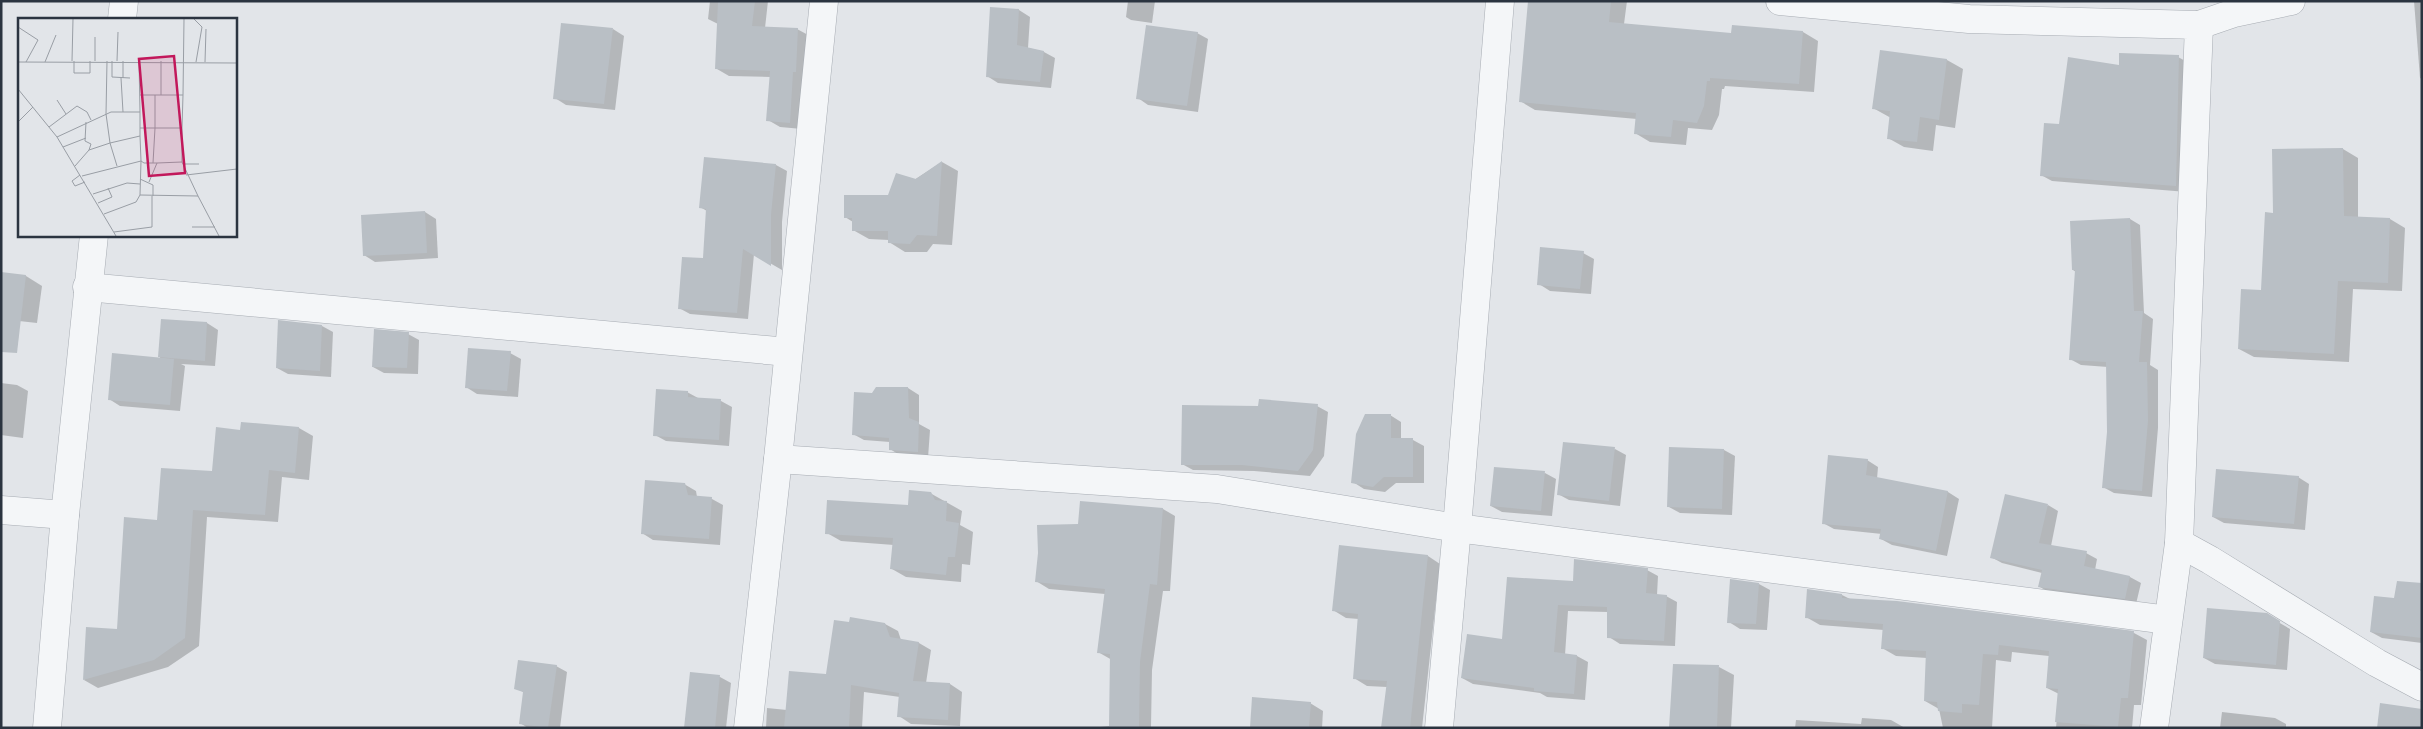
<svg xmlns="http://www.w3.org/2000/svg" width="2423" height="729" font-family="Mulish,sans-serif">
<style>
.shadow{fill:#0003}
.building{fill:#b9bfc5}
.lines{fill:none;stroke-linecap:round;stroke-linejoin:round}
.minor-casing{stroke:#a7acb3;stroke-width:29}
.minor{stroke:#f4f6f8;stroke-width:28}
.inset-road{fill:none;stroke:#999ea5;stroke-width:1}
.view{fill:#c2185b;fill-opacity:0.15;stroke:#c2185b;stroke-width:2.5}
.inset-edge{fill:none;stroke:#2b3440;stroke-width:2.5}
</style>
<rect width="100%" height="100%" fill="#e2e5e9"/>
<g class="shadow">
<polygon points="710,1 768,1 765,28 797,29 810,36 802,129 780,127 768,120 771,77 729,76 717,69 718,24 708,19"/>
<polygon points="1128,1 1155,1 1152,23 1131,20 1126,17"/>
<polygon points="1530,1 1627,1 1624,24 1732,35 1803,32 1818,41 1814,92 1725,86 1724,89 1722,89 1719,115 1712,130 1688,128 1686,145 1650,142 1635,133 1637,119 1535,110 1520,101"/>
<polygon points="2414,1 2422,1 2422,79 2420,78"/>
<polygon points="991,8 1019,10 1030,17 1028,48 1044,52 1055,58 1051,88 998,83 987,76"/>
<polygon points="613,29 624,36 615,110 566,105 555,98"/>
<polygon points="1197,33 1208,39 1198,112 1148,105 1138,98"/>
<polygon points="1881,52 1947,60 1963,69 1955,128 1936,125 1933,151 1904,147 1888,138 1891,118 1873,108"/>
<polygon points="2178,57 2189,63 2187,192 2052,181 2041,175 2060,125 2120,66"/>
<polygon points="2343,149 2358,158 2358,218 2390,219 2405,228 2402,291 2353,289 2349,362 2254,357 2239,349 2262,292 2274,214"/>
<polygon points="942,162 958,171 952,245 933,244 927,252 905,252 889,242 889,240 869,239 853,230 853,222 845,217 889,196"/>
<polygon points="776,165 787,171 782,222 782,270 754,254 748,319 690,314 679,308 704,259 707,211 700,207"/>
<polygon points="425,212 436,219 438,258 375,262 364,255"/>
<polygon points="2130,219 2140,225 2144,313 2153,319 2150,365 2158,370 2158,428 2152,497 2114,493 2103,487 2108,432 2108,367 2081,365 2070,359 2076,272 2073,270"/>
<polygon points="1583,253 1594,259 1591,294 1550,291 1539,284"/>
<polygon points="1,273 26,276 42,286 37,323 1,319"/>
<polygon points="162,320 207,323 218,330 215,366 181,364 185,366 180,411 120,406 109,399 160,358"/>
<polygon points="322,326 333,332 331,377 288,374 277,368"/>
<polygon points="408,334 419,340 418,374 384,373 373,367"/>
<polygon points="510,353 521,359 518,397 477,394 466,387"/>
<polygon points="1,383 17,385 28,391 23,438 1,435"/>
<polygon points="908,388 919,395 919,424 930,430 928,458 901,456 890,449 890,442 864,440 853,434"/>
<polygon points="687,392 698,398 721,401 732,407 729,446 666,441 655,435"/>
<polygon points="1317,406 1328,412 1324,456 1310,476 1254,471 1193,470 1182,464 1259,407"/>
<polygon points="1390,415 1401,422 1401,440 1413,440 1424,446 1424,483 1396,483 1385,492 1364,489 1353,482"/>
<polygon points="242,423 299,428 313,436 309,480 282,477 278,522 207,517 199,646 168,667 98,688 84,680 118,631 158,521 213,473 241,431"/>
<polygon points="1615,449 1626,455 1620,506 1569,500 1558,494"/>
<polygon points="1724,450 1735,456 1732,515 1680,513 1669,507"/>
<polygon points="1867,460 1878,467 1877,479 1948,492 1959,499 1947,556 1892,545 1881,539 1882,534 1834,529 1823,523"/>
<polygon points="1545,473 1556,479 1552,516 1502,512 1491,506"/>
<polygon points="2298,477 2309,484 2305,530 2224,523 2213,517"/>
<polygon points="684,484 696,491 697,497 712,499 723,505 720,545 653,540 642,533"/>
<polygon points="930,493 962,511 960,525 973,532 970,565 962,564 961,582 906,577 892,569 894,545 841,541 827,533 909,506"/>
<polygon points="2048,505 2058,511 2051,546 2086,553 2097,559 2095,570 2130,577 2141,583 2136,604 2050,593 2040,587 2042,573 2002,563 1991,557"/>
<polygon points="1163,509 1175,516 1170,591 1163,591 1152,670 1151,727 1160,728 1091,728 1110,726 1112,660 1098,652 1105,594 1049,589 1036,581 1079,525"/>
<polygon points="1428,556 1440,564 1422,728 1383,728 1387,687 1367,686 1354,678 1359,619 1346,618 1333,610"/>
<polygon points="1647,570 1658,576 1657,595 1666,596 1677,602 1675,646 1620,644 1609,637 1608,612 1568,611 1565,655 1577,656 1588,662 1585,700 1547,697 1540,693 1473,684 1462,678 1503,640 1575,582"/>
<polygon points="1759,584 1770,590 1767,630 1740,629 1729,622"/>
<polygon points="2422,584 2422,643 2382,638 2371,632 2396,600"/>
<polygon points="1808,590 1842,595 1850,599 1897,602 2134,633 2147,640 2141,705 2134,705 2132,728 2056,728 2059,694 2047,688 2049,656 2012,652 2011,662 1996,660 1992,728 1943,728 1939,709 1925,701 1927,658 1896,656 1882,648 1884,630 1820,625 1806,617"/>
<polygon points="2266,615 2290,629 2287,670 2215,664 2204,658"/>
<polygon points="850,623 885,624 898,631 901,640 919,643 931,650 926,683 950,684 962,692 960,726 911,724 899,716 900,697 864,692 862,728 766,728 767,708 787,710 827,675"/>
<polygon points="556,666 567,672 560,728 528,728 520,723 525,693 516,688"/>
<polygon points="1719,667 1734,675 1731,728 1671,728"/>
<polygon points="691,673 720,677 731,683 726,728 685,728"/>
<polygon points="1310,703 1323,711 1322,728 1251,728"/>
<polygon points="2222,712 2275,718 2286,724 2286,728 2220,728"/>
<polygon points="1862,718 1891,720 1905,728 1795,728 1796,720 1861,724"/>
</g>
<g class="building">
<polygon points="718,1 755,1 752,26 798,28 796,72 793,72 790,123 766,121 770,71 715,69"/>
<polygon points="1528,1 1611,1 1609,22 1731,33 1732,25 1803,31 1799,84 1710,78 1710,81 1707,81 1704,106 1697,123 1673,120 1671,137 1634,134 1636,113 1519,102"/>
<polygon points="990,7 1019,9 1017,45 1044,51 1040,82 986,77"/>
<polygon points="561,23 613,28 604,104 553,99"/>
<polygon points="1146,25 1198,32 1187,106 1136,99"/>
<polygon points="1880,50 1947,59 1939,120 1920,117 1917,142 1887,139 1890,111 1872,109"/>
<polygon points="2119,53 2179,55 2176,186 2040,176 2044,123 2059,124 2068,57 2119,65"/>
<polygon points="2343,148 2344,216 2390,218 2388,283 2338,281 2334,354 2238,349 2241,289 2261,290 2265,212 2273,213 2272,149"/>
<polygon points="704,157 776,164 771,215 771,266 743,249 737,313 678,309 682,257 703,258 706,209 699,208"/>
<polygon points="942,161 937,236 917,235 910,244 888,243 888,231 852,231 852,218 844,218 844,195 888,195 896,173 916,179"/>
<polygon points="425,211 427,253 363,256 361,215"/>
<polygon points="2130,218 2134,311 2143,311 2139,362 2147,362 2148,421 2142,491 2102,488 2107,432 2106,362 2069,360 2075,270 2072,270 2070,221"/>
<polygon points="1540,247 1584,251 1580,289 1537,285"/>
<polygon points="1,272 26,275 17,353 1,352"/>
<polygon points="161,319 207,322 205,361 158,357"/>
<polygon points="278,320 322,325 320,371 276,368"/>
<polygon points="374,329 409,332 407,368 372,367"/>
<polygon points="468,348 511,351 507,391 465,388"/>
<polygon points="112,353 174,359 170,405 108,400"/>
<polygon points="876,387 908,387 909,418 919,422 918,452 889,450 889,438 852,435 854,392 872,393"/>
<polygon points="656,389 688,391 688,397 721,399 719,440 653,436"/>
<polygon points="1259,399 1318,404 1313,450 1298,471 1242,465 1181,465 1182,405 1258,406"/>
<polygon points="1365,414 1391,414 1391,438 1413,438 1413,477 1384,477 1373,487 1351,483 1356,434"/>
<polygon points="241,422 299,427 295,473 269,470 265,515 193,510 185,638 154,660 83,680 86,627 117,629 124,517 157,520 161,468 212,471 216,427 240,430"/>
<polygon points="1563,442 1615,447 1609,501 1557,495"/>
<polygon points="1669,447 1724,449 1722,509 1667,507"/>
<polygon points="1828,455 1868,459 1866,475 1948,491 1936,551 1879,539 1881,529 1822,524"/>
<polygon points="1494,467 1545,471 1541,511 1490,506"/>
<polygon points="2216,469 2299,476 2294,524 2212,517"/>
<polygon points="645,480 685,483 688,495 712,497 709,539 641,534"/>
<polygon points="909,490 931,492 935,500 947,501 946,521 959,523 955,557 948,557 946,575 890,569 893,538 825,534 827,500 908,505"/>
<polygon points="2005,494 2048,504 2039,543 2087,551 2084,566 2130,576 2125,599 2038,587 2042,570 1990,558"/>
<polygon points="1080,501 1163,508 1157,585 1150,584 1140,662 1139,728 1109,728 1110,654 1097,653 1105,589 1035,582 1038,553 1037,525 1078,524"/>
<polygon points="1339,545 1428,555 1410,728 1381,728 1387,681 1353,679 1358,614 1332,611"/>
<polygon points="1574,559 1648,568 1646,593 1667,595 1664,641 1607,638 1607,607 1558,605 1554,652 1577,655 1574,694 1534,691 1534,688 1461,678 1467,634 1502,639 1507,577 1573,581"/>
<polygon points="1730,579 1759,583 1756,624 1727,623"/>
<polygon points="2397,581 2422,583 2422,638 2370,632 2374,596 2394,598"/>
<polygon points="1807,589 1842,594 1842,598 1897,601 2134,631 2128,698 2121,698 2118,727 2055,722 2058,689 2046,688 2049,651 1999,645 1998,655 1983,654 1979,705 1962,704 1962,713 1938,711 1937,702 1924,701 1926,651 1881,649 1883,624 1805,618"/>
<polygon points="2207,608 2267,613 2280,621 2276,665 2203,658"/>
<polygon points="850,617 885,623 890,637 919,642 913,681 950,683 948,720 897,717 899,693 851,685 849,728 784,728 789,671 826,674 834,620 849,622"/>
<polygon points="518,660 557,665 548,728 519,724 523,692 514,689"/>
<polygon points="1673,664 1719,665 1717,728 1669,728"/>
<polygon points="690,672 720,675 715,728 684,728"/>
<polygon points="1252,697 1311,702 1309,728 1250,728"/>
<polygon points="2380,703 2422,709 2422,728 2377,728"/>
</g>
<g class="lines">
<g class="minor-casing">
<g id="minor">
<polyline points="1500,1 1457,528 2168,620"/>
<polyline points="1780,1 1969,19 2199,25 2179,543 2154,728"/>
<polyline points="122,19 124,1"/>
<polyline points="2199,25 2234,13 2291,1"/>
<polyline points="87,287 788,352"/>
<polyline points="778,459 1217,489 1457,528 1439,728"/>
<polyline points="1,510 65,515"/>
<polyline points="2179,543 2210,560 2377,663 2422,687"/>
<polyline points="47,728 65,515 94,235"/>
<polyline points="748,728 778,459 824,1"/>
</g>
</g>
<use href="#minor" class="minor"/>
</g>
<g transform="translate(18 18)">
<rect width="219" height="219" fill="#e2e5e9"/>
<path class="inset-road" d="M176 1 184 9 178 44M0 9 20 22 8 44M54 43 55 1M56 43V55H72V43M77 43V19M89 43 88 96 92 125 122 118V110M94 43V59L112 60M99 43 100 14M105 43V60M0 44 219 45M27 44 38 17M187 44 188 11M103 60 105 94M0 71 39 119 98 218M122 77H165L166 1M143 77V43M39 82 48 96M122 94V110H137V77M0 104 15 89M68 104 67 123 73 126 71 132M31 109 59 88 69 94 73 102M164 110 165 77M39 119 93 94H122L121 43M45 129 68 120M135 145 137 110H164V144L139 145H126L123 143 122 177 180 178 164 144M165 146H181M57 148 71 132 92 125 99 148M62 157 54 163 57 168 67 164M168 157 219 151M64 158 123 143 122 118M122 161 135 167V178M131 164 139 145M75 176 109 165 122 166M180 178 201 218M80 185 94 179 90 170M86 196 118 184 122 177M174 209H197M96 214 134 209V178"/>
<path class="view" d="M156 38 167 155 131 158 121 41Z"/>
<rect width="219" height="219" class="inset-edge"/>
</g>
<rect width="2423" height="729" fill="none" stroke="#2b3440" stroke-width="5"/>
</svg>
